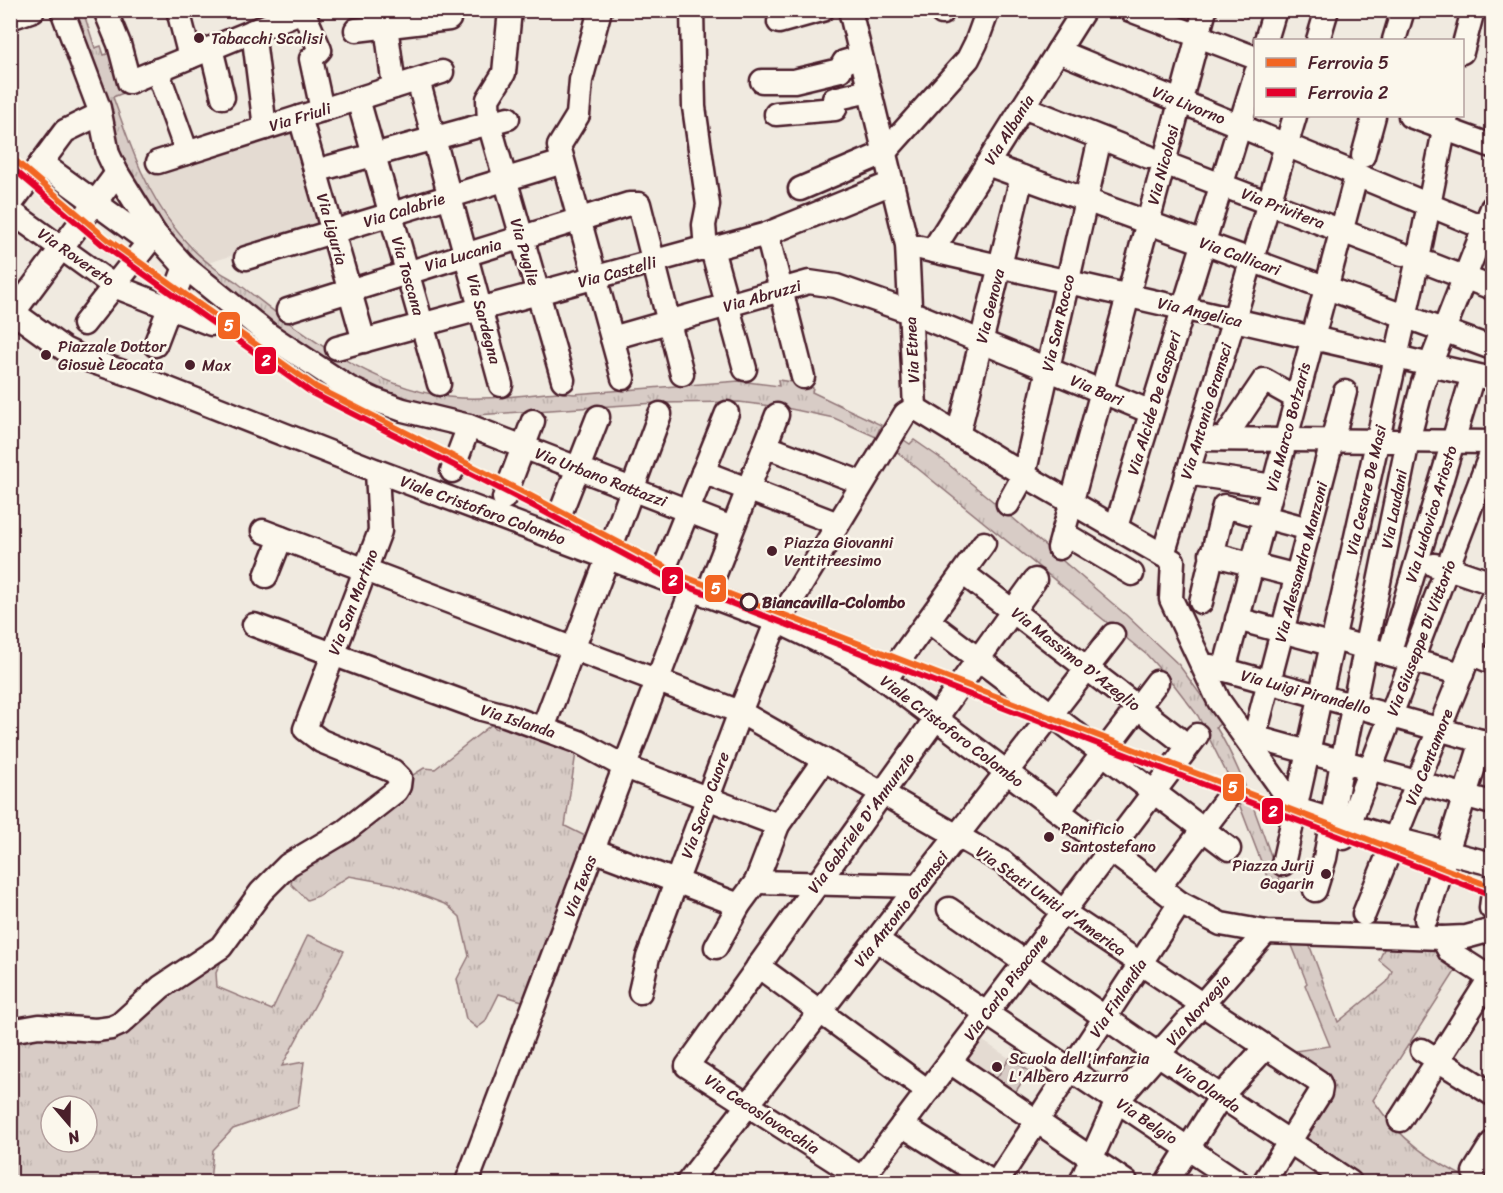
<svg xmlns="http://www.w3.org/2000/svg" width="1503" height="1193" font-family="Sriracha,sans-serif">
<style>
.built{fill:#e4dbd2}
.grass{fill:url(#grass-tufts);stroke:#917678;stroke-width:1.5;fill-rule:evenodd}
.garden{fill:#d8ccc6;stroke:#917678;stroke-width:1.5}
.lines{fill:none;stroke-linecap:round;stroke-linejoin:round}
.minor-casing{stroke:#4a1f2b;stroke-width:27}
.minor{stroke:#fbf7ec;stroke-width:22}
.rail-1-casing{stroke:#fbf7ec;stroke-width:10}
.rail-2-casing{stroke:#fbf7ec;stroke-width:10}
.rail-1{stroke:#f26522;stroke-width:6}
.rail-2{stroke:#e4002b;stroke-width:6}
.poi-dot{fill:#4a1f2b;stroke:#fbf7ec;stroke-width:2}
.stop-dot{fill:#fbf7ec;stroke:#4a1f2b;stroke-width:3}
.labels{text-anchor:middle;dominant-baseline:central;stroke-width:5;stroke-linejoin:round;paint-order:stroke}
.poi-label{font-size:16px;fill:#4a1f2b;stroke:#fbf7ec;text-anchor:start}
.street-label{font-size:16px;fill:#4a1f2b;stroke:#fbf7ec}
.stop-label{font-size:16px;font-weight:bold;fill:#4a1f2b;stroke:#fbf7ec;text-anchor:start}
.line-badge{stroke:#fbf7ec;stroke-width:2}
.badge-label{font-size:16px;text-anchor:middle;font-weight:bold;fill:#fff}
</style>
<defs>
<pattern id="grass-tufts" width="24" height="20" patternUnits="userSpaceOnUse" patternTransform="scale(1.5)"><rect width="24" height="20" fill="#d8ccc6"/><path d="M3 7l-1-3M5 7V3M7 7l1-3M15 17l-1-3M17 17v-4M19 17l1-3" fill="none" stroke="#bbafaa"/></pattern>
</defs>
<rect width="100%" height="100%" fill="#f0eae0"/>
<filter id="ink" filterUnits="userSpaceOnUse"><feTurbulence type="fractalNoise" baseFrequency=".0167" numOctaves="2"/><feDisplacementMap in="SourceGraphic" scale="12" xChannelSelector="R" yChannelSelector="G"/><feConvolveMatrix kernelMatrix="1 2 1 2 8 2 1 2 1" color-interpolation-filters="sRGB"/></filter>
<g filter="url(#ink)">
<g class="built">
<polygon points="294,131 324,227 208,263 178,231 150,191 141,174 153,170 155,174"/>
<polygon points="980,1039 1029,1071 1013,1096 964,1063"/>
</g>
<g class="grass">
<path d="M67 11H83L95 48 101 46 104 55 113 52 126 92 113 97C130 145 145 191 177 231 188 245 202 259 216 269 223 275 232 278 239 284 301 333 367 386 448 397 483 401 522 395 557 392L574 394 739 381 779 386 778 380 798 383 813 388 812 392 881 425 876 437 834 418 786 408 739 402 656 403 476 415 409 406 328 367 178 250 129 179Z"/>
<path d="M901 438 910 444 914 440 943 460 1007 513 1126 615 1179 665 1221 723 1216 727C1244 772 1263 836 1282 886L1272 890 1238 801 1237 794 1198 716 1175 686 1147 655 895 450Z"/>
<polygon points="503,721 577,746 565,826 585,836 529,1003 499,994 485,1022 477,1028 466,1019 457,979 469,956 460,917 447,905 393,884 349,876 318,896 307,900 291,884 294,870 408,778 424,768 435,769 491,725 497,729"/>
<path d="M235 930 216 973 217 987 272 1010 308 935 344 951 282 1066 304 1062 298 1106 233 1129 213 1150 210 1182H11V1036L92 1038ZM51 1106H87V1142H51Z"/>
<path d="M1291 943 1309 944 1338 1022 1387 982 1392 971 1379 960 1385 947 1433 950 1458 967 1373 1100C1402 1142 1429 1159 1474 1182H1365L1299 1138 1328 1095 1288 1052 1330 1046 1305 985 1307 983Z"/>
</g>
<polygon class="garden" points="1010,1058 1029,1071 1013,1096 993,1083"/>
<g class="lines">
<g class="minor-casing">
<g id="minor">
<polyline points="62,10 99,108 108,154 117,173 155,234 185,267 269,335 349,388 375,400 403,410 469,426 732,528"/>
<polyline points="105,10 119,44 129,82 305,10"/>
<polyline points="178,10 190,57"/>
<polyline points="384,10 394,87"/>
<polyline points="510,10 504,73 488,99 489,123 563,380"/>
<polyline points="600,10 581,80 578,115 559,146 623,378"/>
<polyline points="692,10 694,107 708,205 704,225 706,249"/>
<polyline points="850,10 907,245 915,408"/>
<polyline points="1130,10 1256,58"/>
<polyline points="303,11 320,50 311,59 322,110"/>
<polyline points="942,13 942,10"/>
<polyline points="10,18 33,10"/>
<polyline points="779,22 822,10"/>
<polyline points="356,30 449,19"/>
<polyline points="253,31 265,128"/>
<polyline points="1266,40 1275,10"/>
<polyline points="1318,40 1327,10"/>
<polyline points="1394,40 1403,10"/>
<polyline points="211,48 223,97"/>
<polyline points="1058,51 1354,173"/>
<polyline points="1462,52 1473,10"/>
<polyline points="157,70 187,153"/>
<polyline points="418,80 501,385"/>
<polyline points="762,81 794,81 840,70 844,62 861,57"/>
<polyline points="358,99 439,384"/>
<polyline points="1023,107 1149,157"/>
<polyline points="776,114 835,109 834,99 869,91"/>
<polyline points="1410,116 1492,146"/>
<polyline points="300,117 364,341"/>
<polyline points="1363,156 1374,116"/>
<polyline points="158,162 442,72"/>
<polyline points="41,163 149,242"/>
<polyline points="1164,163 1402,254"/>
<polyline points="987,164 1492,348"/>
<polyline points="315,171 508,118"/>
<polyline points="1359,176 1492,231"/>
<polyline points="800,189 884,153 968,59 976,43 988,10"/>
<polyline points="10,205 65,131 100,114"/>
<polyline points="10,213 14,214 114,286 211,324"/>
<polyline points="767,234 803,377"/>
<polyline points="907,245 1492,379"/>
<polyline points="712,249 745,369"/>
<polyline points="933,250 1084,10"/>
<polyline points="246,258 563,162"/>
<polyline points="1430,264 1492,288"/>
<polyline points="1131,285 1205,10"/>
<polyline points="10,310 64,349 85,359 143,379 377,471 779,622 850,656 885,680 1180,903 1221,924 1266,932 1442,938 1466,937 1492,930"/>
<polyline points="288,310 629,204 639,204 682,374"/>
<polyline points="14,312 117,173"/>
<polyline points="84,324 155,234"/>
<polyline points="612,338 809,282 836,286 910,312 1151,412"/>
<polyline points="155,345 185,267"/>
<polyline points="337,348 699,249 712,249 767,234 892,183"/>
<polyline points="1345,392 1256,731 1261,739 1492,803"/>
<polyline points="915,408 1024,475 1173,561 1171,599 1219,701 1296,809 1395,839 1492,864"/>
<polyline points="958,435 1022,177"/>
<polyline points="1198,439 1492,442"/>
<polyline points="1224,439 1264,380 1296,398"/>
<polyline points="765,446 862,483"/>
<polyline points="452,471 469,426"/>
<polyline points="703,472 838,524"/>
<polyline points="1187,473 1273,486"/>
<polyline points="504,498 533,421"/>
<polyline points="1008,504 1024,475 1100,138"/>
<polyline points="560,514 598,417"/>
<polyline points="1116,527 1256,73"/>
<polyline points="263,531 740,712 1003,862 1063,912 1319,1082 1321,1087 1320,1093 1264,1182"/>
<polyline points="1063,533 1132,574"/>
<polyline points="615,536 660,414"/>
<polyline points="1059,548 1128,296"/>
<polyline points="1211,554 1297,576"/>
<polyline points="1163,555 1295,116"/>
<polyline points="667,562 727,413"/>
<polyline points="1434,565 1448,568 1492,583"/>
<polyline points="963,573 1188,746"/>
<polyline points="266,576 281,538"/>
<polyline points="713,579 777,415"/>
<polyline points="1201,602 1224,506 1309,529"/>
<polyline points="1237,619 1326,643 1341,641 1462,674"/>
<polyline points="928,621 1229,849"/>
<polyline points="254,625 482,709 505,715 579,742 625,767 778,825"/>
<polyline points="1470,653 1492,662"/>
<polyline points="1389,654 1473,375"/>
<polyline points="1211,666 1492,744"/>
<polyline points="1224,670 1354,184"/>
<polyline points="885,680 984,543"/>
<polyline points="543,728 608,557"/>
<polyline points="1059,811 1157,682"/>
<polyline points="1344,838 1492,451"/>
<polyline points="593,850 739,905"/>
<polyline points="1283,864 1418,259 1447,116"/>
<polyline points="756,882 919,886"/>
<polyline points="1159,887 1230,794"/>
<polyline points="1315,890 1325,858 1342,762 1408,441 1423,383 1492,208"/>
<polyline points="1491,908 1492,900"/>
<polyline points="949,909 1159,1055 1350,1182"/>
<polyline points="1364,914 1492,599"/>
<polyline points="1426,919 1482,741"/>
<polyline points="1442,938 1450,952 1492,979"/>
<polyline points="877,940 1238,1182"/>
<polyline points="716,947 739,905 756,882 778,825 824,760"/>
<polyline points="758,966 928,1091"/>
<polyline points="640,992 648,957 740,712 772,633 905,414 915,408"/>
<polyline points="10,1031 39,1026 96,1030 111,1028 120,1024 161,987 221,947 261,892 288,865 345,831 396,791 399,786 400,778 393,771 321,741 305,729 380,531 377,471"/>
<polyline points="1422,1050 1492,1094"/>
<polyline points="950,1062 1126,1182"/>
<polyline points="1400,1120 1490,978"/>
<polyline points="902,1125 992,1182"/>
<polyline points="1474,1172 1492,1143"/>
<polyline points="467,1182 692,589"/>
<polyline points="688,1182 1113,635"/>
<polyline points="859,1182 1197,735"/>
<polyline points="868,1182 687,1066 1035,580"/>
<polyline points="997,1182 1180,903"/>
<polyline points="1081,1182 1117,1101 1266,932"/>
<polyline points="1167,1182 1221,1096 1266,1047"/>
</g>
</g>
<use href="#minor" class="minor"/>
<g class="rail-1-casing">
<polyline id="rail-1" points="10,156 107,239 316,387 529,495 680,575 1492,887"/>
</g>
<g class="rail-2-casing">
<polyline id="rail-2" points="10,166 103,245 312,393 526,502 676,582 1489,894"/>
</g>
<use href="#rail-1" class="rail-1"/>
<use href="#rail-2" class="rail-2"/>
</g>
</g>
<g class="poi-dot">
<circle cx="199" cy="38" r="6"/>
<circle cx="46" cy="355" r="6"/>
<circle cx="190" cy="365" r="6"/>
<circle cx="772" cy="551" r="6"/>
<circle cx="1049" cy="837" r="6"/>
<circle cx="1326" cy="874" r="6"/>
<circle cx="997" cy="1067" r="6"/>
</g>
<circle class="stop-dot" cx="749" cy="602" r="8"/>
<g class="labels">
<g class="poi-label">
<text x="211" y="38">Tabacchi Scalisi</text>
<text x="58" y="346">Piazzale Dottor<tspan x="58" dy="18">Giosuè Leocata</tspan></text>
<text x="202" y="365">Max</text>
<text x="784" y="542">Piazza Giovanni<tspan x="784" dy="18">Ventitreesimo</tspan></text>
<text x="1061" y="828">Panificio<tspan x="1061" dy="18">Santostefano</tspan></text>
<text x="1314" y="865" text-anchor="end">Piazza Jurij<tspan x="1314" dy="18">Gagarin</tspan></text>
<text x="1009" y="1058">Scuola dell'infanzia<tspan x="1009" dy="18">L'Albero Azzurro</tspan></text>
</g>
<g class="street-label">
<text transform="translate(1189 105) rotate(22)">Via Livorno</text>
<text transform="translate(300 117) rotate(-17)">Via Friuli</text>
<text transform="translate(1009 130) rotate(-58)">Via Albania</text>
<text transform="translate(1163 165) rotate(-75)">Via Nicolosi</text>
<text transform="translate(1283 208) rotate(21)">Via Privitera</text>
<text transform="translate(404 210) rotate(-17)">Via Calabrie</text>
<text transform="translate(332 229) rotate(74)">Via Liguria</text>
<text transform="translate(525 252) rotate(74)">Via Puglie</text>
<text transform="translate(463 255) rotate(-17)">Via Lucania</text>
<text transform="translate(1240 256) rotate(20)">Via Callicari</text>
<text transform="translate(76 257) rotate(35)">Via Rovereto</text>
<text transform="translate(617 272) rotate(-15)">Via Castelli</text>
<text transform="translate(408 276) rotate(74)">Via Toscana</text>
<text transform="translate(762 296) rotate(-16)">Via Abruzzi</text>
<text transform="translate(990 306) rotate(-76)">Via Genova</text>
<text transform="translate(1200 312) rotate(13)">Via Angelica</text>
<text transform="translate(484 319) rotate(75)">Via Sardegna</text>
<text transform="translate(1058 323) rotate(-77)">Via San Rocco</text>
<text transform="translate(912 350) rotate(-93)">Via Etnea</text>
<text transform="translate(1097 390) rotate(23)">Via Bari</text>
<text transform="translate(1154 403) rotate(-73)">Via Alcide De Gasperi</text>
<text transform="translate(1206 411) rotate(-73)">Via Antonio Gramsci</text>
<text transform="translate(1288 427) rotate(-75)">Via Marco Botzaris</text>
<text transform="translate(601 477) rotate(21)">Via Urbano Rattazzi</text>
<text transform="translate(1366 490) rotate(-77)">Via Cesare De Masi</text>
<text transform="translate(1394 509) rotate(-79)">Via Laudani</text>
<text transform="translate(483 510) rotate(20)">Viale Cristoforo Colombo</text>
<text transform="translate(1431 514) rotate(-73)">Via Ludovico Ariosto</text>
<text transform="translate(1301 562) rotate(-75)">Via Alessandro Manzoni</text>
<text transform="translate(353 602) rotate(-69)">Via San Martino</text>
<text transform="translate(1421 638) rotate(-69)">Via Giuseppe Di Vittorio</text>
<text transform="translate(1076 659) rotate(38)">Via Massimo D'Azeglio</text>
<text transform="translate(1306 692) rotate(15)">Via Luigi Pirandello</text>
<text transform="translate(518 721) rotate(18)">Via Islanda</text>
<text transform="translate(952 731) rotate(37)">Viale Cristoforo Colombo</text>
<text transform="translate(1429 757) rotate(-68)">Via Centamore</text>
<text transform="translate(705 805) rotate(-70)">Via Sacro Cuore</text>
<text transform="translate(861 823) rotate(-54)">Via Gabriele D'Annunzio</text>
<text transform="translate(580 886) rotate(-69)">Via Texas</text>
<text transform="translate(1051 901) rotate(35)">Via Stati Uniti d'America</text>
<text transform="translate(901 909) rotate(-52)">Via Antonio Gramsci</text>
<text transform="translate(1006 987) rotate(-53)">Via Carlo Pisacane</text>
<text transform="translate(1118 998) rotate(-57)">Via Finlandia</text>
<text transform="translate(1198 1010) rotate(-49)">Via Norvegia</text>
<text transform="translate(1208 1088) rotate(34)">Via Olanda</text>
<text transform="translate(762 1114) rotate(33)">Via Cecoslovacchia</text>
<text transform="translate(1147 1121) rotate(34)">Via Belgio</text>
</g>
<g class="stop-label">
<text x="762" y="602">Biancavilla-Colombo</text>
</g>
</g>
<g class="line-badge">
<rect x="217" y="311" width="24" height="29" rx="6" fill="#f26522"/>
<rect x="254" y="346" width="23" height="29" rx="6" fill="#e4002b"/>
<rect x="661" y="566" width="23" height="29" rx="6" fill="#e4002b"/>
<rect x="704" y="574" width="23" height="29" rx="6" fill="#f26522"/>
<rect x="1222" y="773" width="23" height="29" rx="6" fill="#f26522"/>
<rect x="1261" y="797" width="23" height="28" rx="6" fill="#e4002b"/>
</g>
<g class="badge-label">
<text x="229" y="331">5</text>
<text x="266" y="366">2</text>
<text x="673" y="586">2</text>
<text x="716" y="594">5</text>
<text x="1233" y="793">5</text>
<text x="1273" y="817">2</text>
</g>
<rect width="1503" height="1193" fill="none" stroke="#fbf7ec" stroke-width="36"/>
<rect x="18" y="18" width="1467" height="1157" fill="none" stroke="#4a1f2b" stroke-width="2" filter="url(#ink)"/>
<rect x="1254" y="39" width="210" height="78" fill="#fbf7ec" stroke="#b4a19f" stroke-width="1.5"/>
<rect x="1266" y="58" width="30" height="9" fill="#f26522" stroke="#b4a19f" stroke-width="1.5"/>
<text x="1308" y="69" font-size="18" fill="#4a1f2b">Ferrovia 5</text>
<rect x="1266" y="88" width="30" height="9" fill="#e4002b" stroke="#b4a19f" stroke-width="1.5"/>
<text x="1308" y="99" font-size="18" fill="#4a1f2b">Ferrovia 2</text>
<g transform="translate(69 1124) rotate(160)"><circle r="28" fill="#fbf7ec" stroke="#b4a19f" stroke-width="1.5"/>
<path d="M0-4.5L10 22L0 15L-10 22Z" fill="#4a1f2b"/>
<text y="-9" font-size="16" font-weight="bold" text-anchor="middle" fill="#4a1f2b">N</text>
</g>
</svg>
